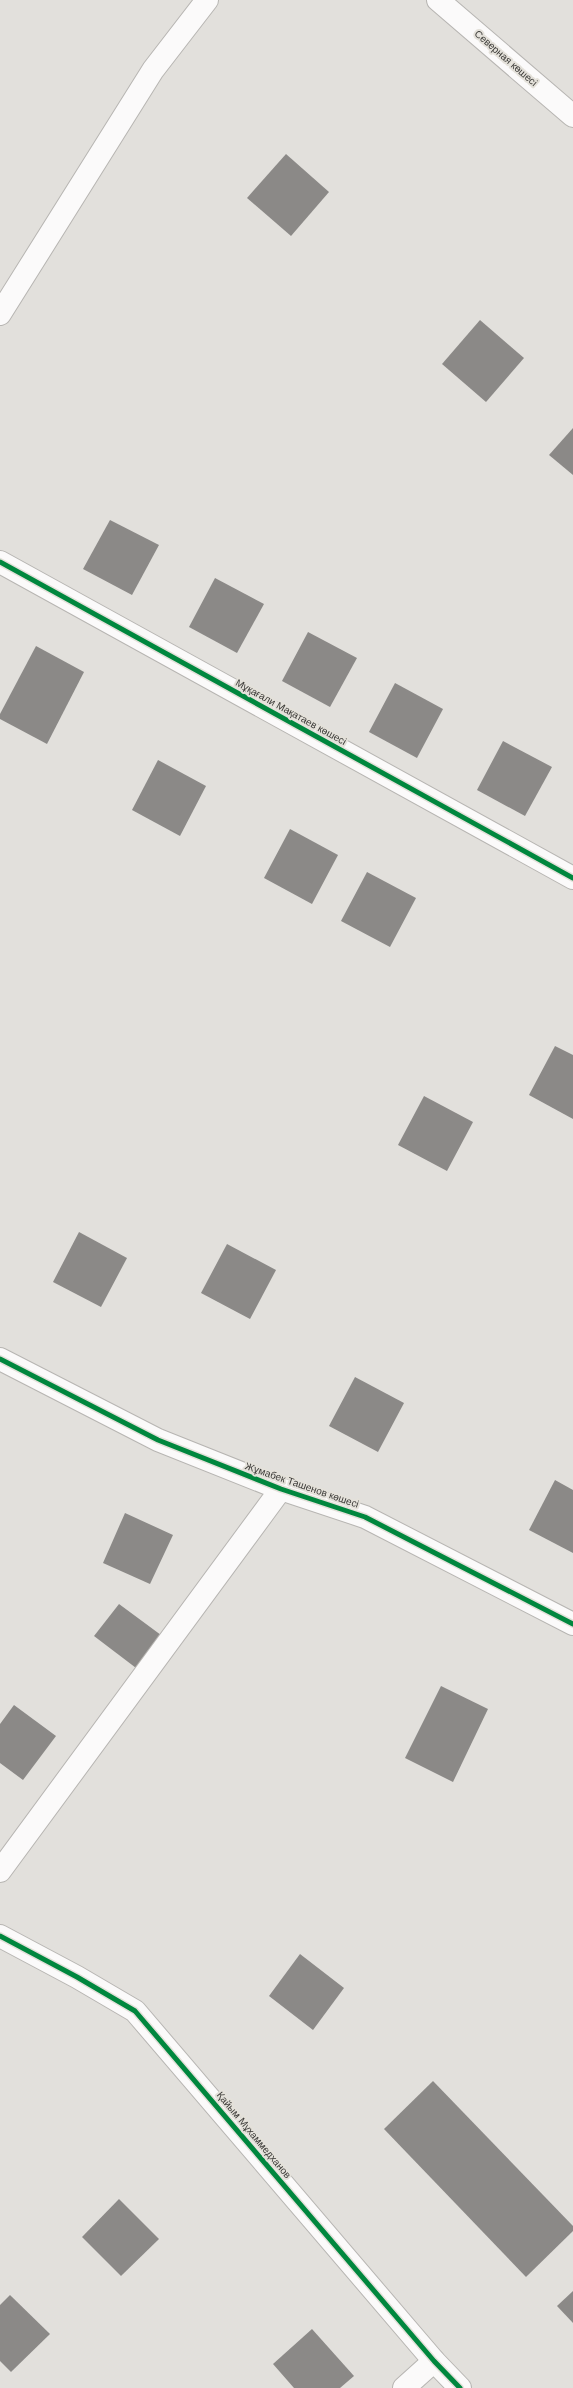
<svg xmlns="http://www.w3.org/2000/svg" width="573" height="2388" font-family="Arial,sans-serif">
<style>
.building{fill:#8b8987}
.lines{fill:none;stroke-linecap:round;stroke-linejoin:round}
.minor-casing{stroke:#b7b5b2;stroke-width:24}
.minor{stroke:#fbfafa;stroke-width:22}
.cycleway-casing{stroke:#e4e1da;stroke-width:8}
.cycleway{stroke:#00873e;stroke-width:5}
.labels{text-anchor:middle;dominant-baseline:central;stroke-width:4;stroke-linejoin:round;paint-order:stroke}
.street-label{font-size:10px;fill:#3b3a37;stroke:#e4e1da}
</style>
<rect width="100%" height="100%" fill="#e2e0dc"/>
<g class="building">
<polygon points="286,154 329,192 291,236 247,198"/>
<polygon points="480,320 524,358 486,402 442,364"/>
<polygon points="573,428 573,475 549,455"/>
<polygon points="110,520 159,545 132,595 83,569"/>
<polygon points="215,578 264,604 237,653 189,627"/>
<polygon points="308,632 357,658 330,707 282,681"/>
<polygon points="36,646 84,672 47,744 0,719 0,714"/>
<polygon points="395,683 443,709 417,758 369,732"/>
<polygon points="503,741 552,767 525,816 477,790"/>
<polygon points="158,760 206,786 180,836 132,810"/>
<polygon points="290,829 338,855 312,904 264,878"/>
<polygon points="367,872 416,898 390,947 341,921"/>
<polygon points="555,1046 573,1055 573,1119 529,1095"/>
<polygon points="424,1096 473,1122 447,1171 398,1145"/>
<polygon points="79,1232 127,1258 101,1307 53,1282"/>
<polygon points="227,1244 276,1270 250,1319 201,1293"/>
<polygon points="355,1377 404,1403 378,1452 329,1426"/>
<polygon points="555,1480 573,1490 573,1553 529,1530"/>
<polygon points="125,1513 173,1535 150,1584 103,1563"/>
<polygon points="119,1604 165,1638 140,1671 94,1636"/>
<polygon points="441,1686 488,1709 453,1782 405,1758"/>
<polygon points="14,1705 56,1736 23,1780 0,1763 0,1724"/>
<polygon points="300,1954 344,1988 313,2030 269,1996"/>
<polygon points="433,2081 573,2226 573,2231 526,2277 384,2129"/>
<polygon points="119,2199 159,2239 121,2276 82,2237"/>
<polygon points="573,2291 573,2323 557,2306"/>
<polygon points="10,2295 50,2334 11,2372 0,2361 0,2305"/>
<polygon points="312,2329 354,2376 340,2388 294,2388 273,2364"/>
</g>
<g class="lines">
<g class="minor-casing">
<g id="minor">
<polyline points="438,0 573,116"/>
<polyline points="0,314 153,70 207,0"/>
<polyline points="0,562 573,878"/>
<polyline points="0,1359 158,1440 281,1489 365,1517 573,1624"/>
<polyline points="0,1871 281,1489"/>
<polyline points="0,1936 77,1977 135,2011 434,2361 460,2388"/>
<polyline points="404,2388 434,2361"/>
</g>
</g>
<use href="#minor" class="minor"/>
<g class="cycleway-casing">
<g id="cycleway">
<polyline points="0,562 573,878"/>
<polyline points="0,1359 158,1440 281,1489 365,1517 573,1624"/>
<polyline points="0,1936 77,1977 135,2011 434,2361 460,2388"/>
</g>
</g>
<use href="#cycleway" class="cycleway"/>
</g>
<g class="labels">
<g class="street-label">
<text transform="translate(506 58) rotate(41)">Северная көшесі</text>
<text transform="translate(291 712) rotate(29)">Мұқағали Мақатаев көшесі</text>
<text transform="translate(302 1485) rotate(19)">Жұмабек Ташенов көшесі</text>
<text transform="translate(254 2135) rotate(50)">Қайым Мұхаммедханов</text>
</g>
</g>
</svg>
